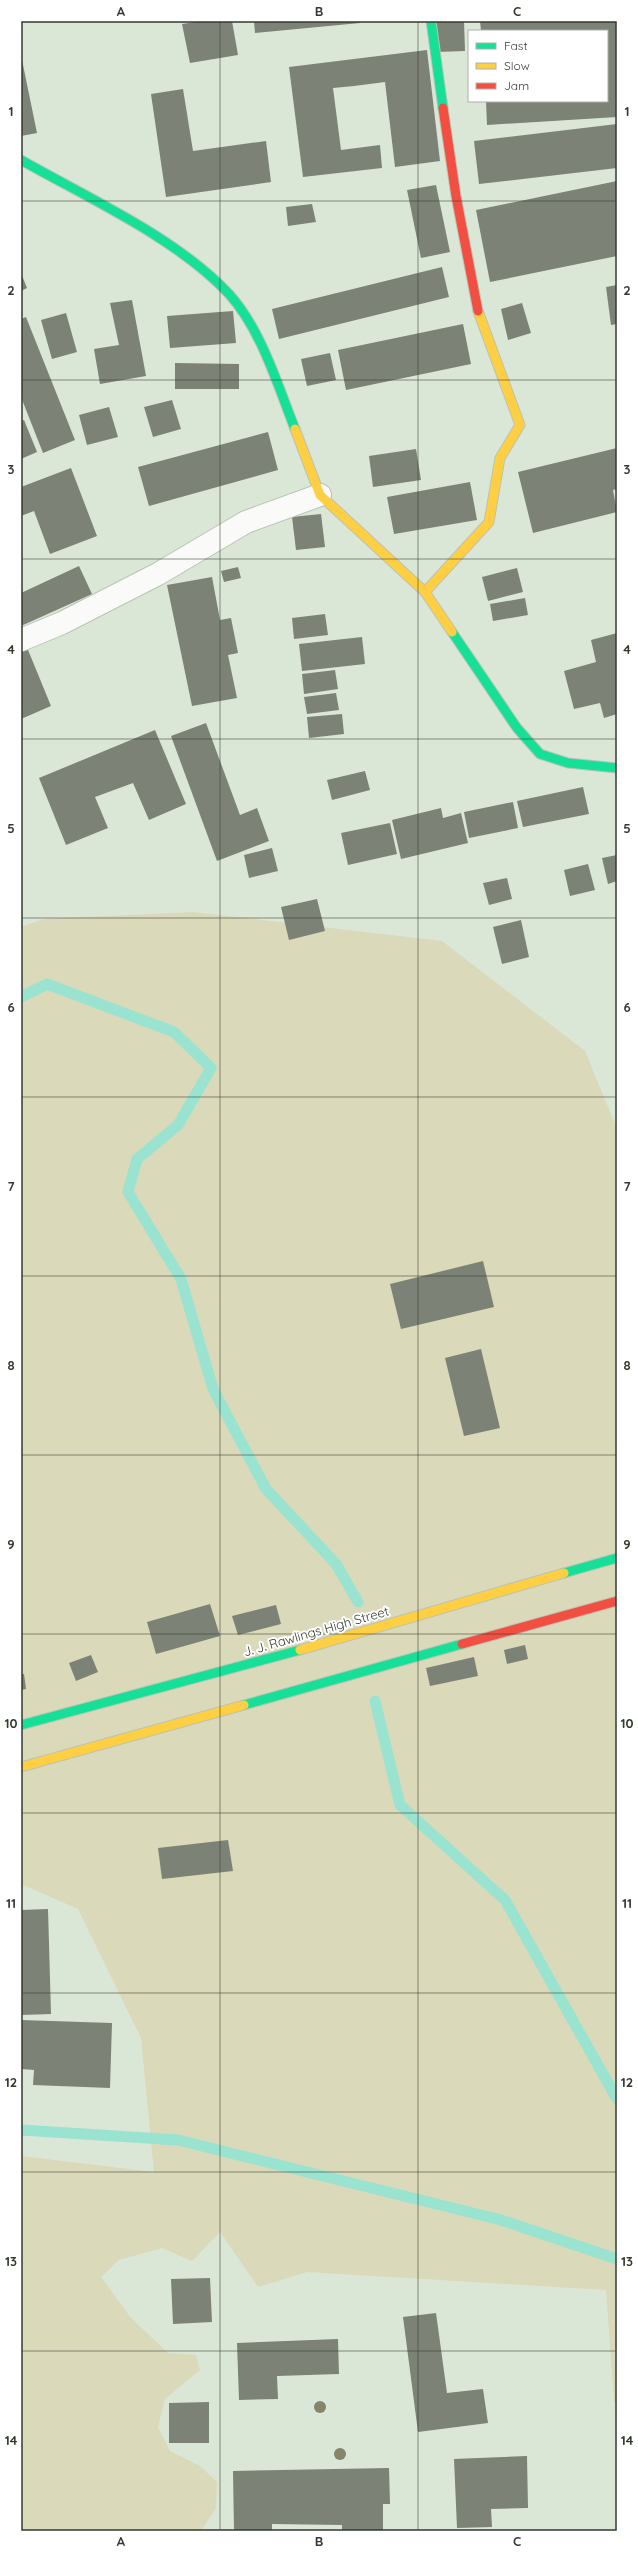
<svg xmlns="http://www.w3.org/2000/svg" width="638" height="2552" font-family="Quicksand,sans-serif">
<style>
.green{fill:#dad9b9}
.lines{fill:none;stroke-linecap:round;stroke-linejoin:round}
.stream{stroke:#9ae3d0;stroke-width:11}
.building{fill:#7c8275}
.street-casing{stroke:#bac3b6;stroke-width:24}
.fast-casing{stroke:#bac3b6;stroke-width:11}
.slow-casing{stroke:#bac3b6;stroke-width:11}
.jam-casing{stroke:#bac3b6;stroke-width:11}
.street{stroke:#fafbf9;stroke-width:22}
.fast{stroke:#16e098;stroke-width:9}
.slow{stroke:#ffcf43;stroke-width:9}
.jam{stroke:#f24e42;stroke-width:9}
.tree{fill:#84856a}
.grid{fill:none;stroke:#333b2f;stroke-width:1;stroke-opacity:0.55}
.labels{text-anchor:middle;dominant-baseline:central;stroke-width:4;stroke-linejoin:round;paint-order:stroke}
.street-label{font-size:13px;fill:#333b2f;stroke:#fff}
.neatline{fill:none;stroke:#333b2f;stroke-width:1.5}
.grid-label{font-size:13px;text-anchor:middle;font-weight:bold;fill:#333b2f}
</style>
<rect width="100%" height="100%" fill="#dbe7d6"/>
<polygon class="green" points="193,912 442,941 585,1051 617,1129 617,2402 614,2402 606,2290 307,2272 258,2287 220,2232 192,2261 162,2248 119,2260 101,2277 131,2318 168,2353 196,2355 200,2370 165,2399 158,2427 170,2451 200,2466 217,2482 216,2508 201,2531 21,2531 21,2156 154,2172 141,2038 78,1909 21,1884 21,927 43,919"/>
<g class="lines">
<g class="stream">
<polyline points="21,997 47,984 174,1032 211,1068 178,1125 137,1159 128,1192 181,1279 213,1389 266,1489 336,1564 358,1602"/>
<polyline points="375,1701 400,1805 505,1900 617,2099"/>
<polyline points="21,2130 178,2140 501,2220 617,2259"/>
</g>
</g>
<g class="building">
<polygon points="202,21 232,21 238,55 190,63 182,24"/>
<polygon points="254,21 360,21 360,23 255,33"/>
<polygon points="436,21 464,21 465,51 437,52"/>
<polygon points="480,21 617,21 617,117 487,125 486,101 607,101 607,31 481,31"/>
<polygon points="427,50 440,161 395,167 385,82 354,86 333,88 341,150 380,145 382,168 303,177 289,67"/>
<polygon points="21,55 37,133 21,136"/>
<polygon points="183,89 193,151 266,141 271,182 166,197 151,94"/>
<polygon points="617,124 617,168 479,184 474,141"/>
<polygon points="617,181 617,256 490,282 476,210"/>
<polygon points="436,185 450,252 421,258 407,190"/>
<polygon points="312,204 316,222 288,226 286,207"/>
<polygon points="442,267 449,297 279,339 272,309"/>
<polygon points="21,273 27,288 21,291"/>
<polygon points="617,285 617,324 611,325 606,287"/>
<polygon points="132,300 146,376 100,384 94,349 119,345 110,303"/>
<polygon points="522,303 531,333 508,340 501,309"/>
<polygon points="233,311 236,343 170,348 167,316"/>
<polygon points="66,313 77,352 52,359 41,320"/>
<polygon points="26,317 75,440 43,453 21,397 21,319"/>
<polygon points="463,324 471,364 346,390 338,350"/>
<polygon points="330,353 336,380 307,386 301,359"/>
<polygon points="175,363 239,364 239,389 175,389"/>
<polygon points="172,400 181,429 153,437 144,407"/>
<polygon points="109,407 118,437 87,445 79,415"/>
<polygon points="24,420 37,452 21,459 21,421"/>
<polygon points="268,432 278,470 149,506 138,467"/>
<polygon points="617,448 617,489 613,490 617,512 533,533 518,472"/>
<polygon points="416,449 421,480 373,487 369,456"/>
<polygon points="71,468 97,536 50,554 34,511 21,516 21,487"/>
<polygon points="470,482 477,520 394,534 387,497"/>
<polygon points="321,514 325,547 296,550 292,517"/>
<polygon points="79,566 92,594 21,626 21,593"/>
<polygon points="238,567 241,578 224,582 221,571"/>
<polygon points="517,568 523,592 488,601 482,577"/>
<polygon points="212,577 220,620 231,618 238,653 228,655 237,698 192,706 167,585"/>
<polygon points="525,598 528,615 493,621 490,604"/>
<polygon points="325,614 328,635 294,639 292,618"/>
<polygon points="617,633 617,714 604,718 600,703 574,709 564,671 596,662 591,640"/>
<polygon points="362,637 365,664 302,671 299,644"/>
<polygon points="26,645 51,706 21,719 21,647"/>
<polygon points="335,670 338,689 304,694 302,674"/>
<polygon points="336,693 339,710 307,714 304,697"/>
<polygon points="342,714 344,734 309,738 307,717"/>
<polygon points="206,723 240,815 257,808 269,841 217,861 171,736"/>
<polygon points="155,730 186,804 149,820 133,783 95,797 108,828 66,845 39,778"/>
<polygon points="365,771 370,790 332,800 327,780"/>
<polygon points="583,787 589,814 523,827 517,801"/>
<polygon points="513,802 518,828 469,838 464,812"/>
<polygon points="441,808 443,818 461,813 468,843 401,859 392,820"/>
<polygon points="390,823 397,854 348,865 341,833"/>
<polygon points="272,848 278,871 249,878 244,855"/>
<polygon points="617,855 617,881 608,884 602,858"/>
<polygon points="588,864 595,890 570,896 564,870"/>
<polygon points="507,878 512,899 489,905 483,883"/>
<polygon points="317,899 325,931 289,940 281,907"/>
<polygon points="521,920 529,957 502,964 493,927"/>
<polygon points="483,1261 494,1307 401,1329 390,1284"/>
<polygon points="481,1349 500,1428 464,1436 445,1358"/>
<polygon points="210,1604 220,1636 156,1654 147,1622"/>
<polygon points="276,1605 281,1624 238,1635 232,1616"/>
<polygon points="525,1645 528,1659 507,1664 504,1650"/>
<polygon points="91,1655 98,1672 76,1681 69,1663"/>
<polygon points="474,1657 478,1676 430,1686 426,1668"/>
<polygon points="21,1674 24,1674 26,1689 21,1690"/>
<polygon points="228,1840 233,1871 162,1879 158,1848"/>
<polygon points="48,1909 51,2014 21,2015 21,1910"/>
<polygon points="21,2020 112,2023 110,2088 33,2085 34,2070 21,2069"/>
<polygon points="210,2278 212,2322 173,2324 171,2279"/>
<polygon points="436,2313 447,2393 483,2389 488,2423 418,2432 403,2317"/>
<polygon points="338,2339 339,2374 277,2376 278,2399 239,2400 237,2343"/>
<polygon points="209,2402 209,2443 169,2443 169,2403"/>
<polygon points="527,2456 528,2508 491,2509 492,2527 457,2528 454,2459"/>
<polygon points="389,2468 390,2504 383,2504 383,2531 342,2531 342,2525 272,2524 272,2531 234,2531 233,2471"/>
</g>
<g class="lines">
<g class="street-casing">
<polyline id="street" points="21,640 62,623 158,574 246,522 320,495"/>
</g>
<g class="fast-casing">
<g id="fast">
<polyline points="431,21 443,108"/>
<path d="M21 160C88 198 177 238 229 294 261 329 278 386 295 429"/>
<polyline points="452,632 517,728 540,754 568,763 617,768"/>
<polyline points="564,1573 617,1558"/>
<polyline points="244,1705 462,1644"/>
<polyline points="21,1725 300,1650"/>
</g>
</g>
<g class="slow-casing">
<g id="slow">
<polyline points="295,429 320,495 425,592 452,632"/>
<polyline points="425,592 489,522 500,458 520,425 478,311"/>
<polyline points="300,1650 564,1573"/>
<polyline points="21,1767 244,1705"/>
</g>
</g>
<g class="jam-casing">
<g id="jam">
<polyline points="443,108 456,196 478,311"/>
<polyline points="462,1644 617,1601"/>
</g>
</g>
<use href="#street" class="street"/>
<use href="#fast" class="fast"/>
<use href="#slow" class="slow"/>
<use href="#jam" class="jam"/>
</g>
<g class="tree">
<circle cx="320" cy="2407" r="6"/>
<circle cx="340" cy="2454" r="6"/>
</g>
<path class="grid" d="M220 21V2531M418 21V2531M21 201H617M21 380H617M21 559H617M21 739H617M21 918H617M21 1097H617M21 1276H617M21 1455H617M21 1634H617M21 1813H617M21 1993H617M21 2172H617M21 2351H617"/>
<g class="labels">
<g class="street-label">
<text transform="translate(316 1631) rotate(-16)">J. J. Rawlings High Street</text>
</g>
</g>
<rect width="638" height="2552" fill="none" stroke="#ffffff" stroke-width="44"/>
<rect x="468" y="30" width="140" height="72" fill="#ffffff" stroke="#adb1ac"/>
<rect x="476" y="43" width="20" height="6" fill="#16e098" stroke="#adb1ac"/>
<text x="504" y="50" font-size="12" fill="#333b2f">Fast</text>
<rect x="476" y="63" width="20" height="6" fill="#ffcf43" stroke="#adb1ac"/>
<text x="504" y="70" font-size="12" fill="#333b2f">Slow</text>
<rect x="476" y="83" width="20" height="6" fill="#f24e42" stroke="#adb1ac"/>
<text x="504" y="90" font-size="12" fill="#333b2f">Jam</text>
<rect x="22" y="22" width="594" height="2508" class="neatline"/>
<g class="grid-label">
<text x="121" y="16">A</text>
<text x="319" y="16">B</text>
<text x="517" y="16">C</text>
<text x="11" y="116">1</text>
<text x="627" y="116">1</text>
<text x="11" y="295">2</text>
<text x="627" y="295">2</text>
<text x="11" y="474">3</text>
<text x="627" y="474">3</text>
<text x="11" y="654">4</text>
<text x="627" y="654">4</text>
<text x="11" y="833">5</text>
<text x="627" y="833">5</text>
<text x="11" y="1012">6</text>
<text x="627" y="1012">6</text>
<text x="11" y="1191">7</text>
<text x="627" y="1191">7</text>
<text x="11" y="1370">8</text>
<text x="627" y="1370">8</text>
<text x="11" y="1549">9</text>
<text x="627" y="1549">9</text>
<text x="11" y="1728">10</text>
<text x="627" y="1728">10</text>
<text x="11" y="1908">11</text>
<text x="627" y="1908">11</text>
<text x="11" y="2087">12</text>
<text x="627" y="2087">12</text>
<text x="11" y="2266">13</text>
<text x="627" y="2266">13</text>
<text x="11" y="2445">14</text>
<text x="627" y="2445">14</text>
<text x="121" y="2546">A</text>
<text x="319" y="2546">B</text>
<text x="517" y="2546">C</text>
</g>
</svg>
